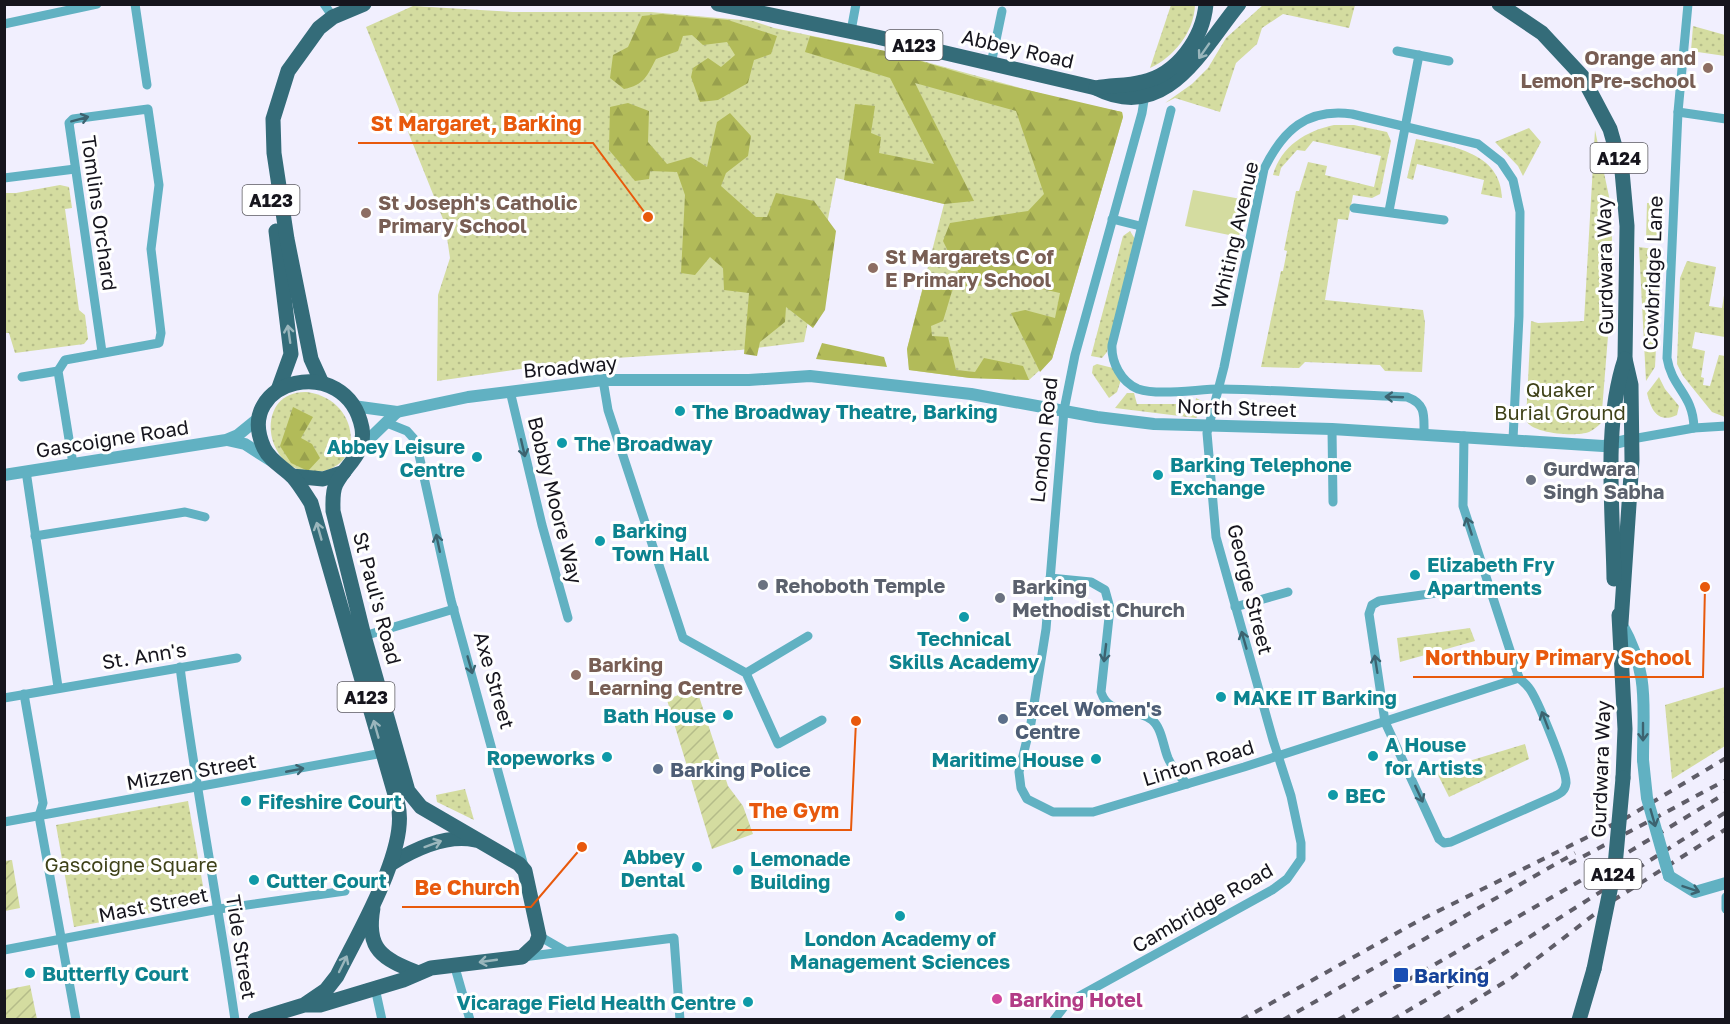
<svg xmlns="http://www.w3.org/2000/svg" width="1730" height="1024" font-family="'Golos Text',sans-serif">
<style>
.grass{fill:url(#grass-dots)}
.forest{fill:url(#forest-firs)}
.garden{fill:url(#garden-furrows)}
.pitch{fill:#d4dca0}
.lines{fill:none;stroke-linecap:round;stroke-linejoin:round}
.minor{stroke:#61b1c2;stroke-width:9}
.tertiary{stroke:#61b1c2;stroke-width:12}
.primary{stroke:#346c79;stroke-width:15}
.rail{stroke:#5f5d68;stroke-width:4;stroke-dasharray:8 8;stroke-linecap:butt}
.tertiary-bridge{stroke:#61b1c2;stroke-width:12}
.primary-bridge{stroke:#346c79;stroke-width:15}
.oneway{stroke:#9ab6bc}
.oneway2{stroke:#3c6370}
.education-dot{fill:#8d6e63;stroke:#fff;stroke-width:2}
.culture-dot{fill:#0f9aa8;stroke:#fff;stroke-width:2}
.worship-dot{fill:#6b7280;stroke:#fff;stroke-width:2}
.service-dot{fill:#5c6f8a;stroke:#fff;stroke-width:2}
.transit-dot{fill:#1a4fb4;stroke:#fff;stroke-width:2}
.hotel-dot{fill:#d1479c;stroke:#fff;stroke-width:2}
.labels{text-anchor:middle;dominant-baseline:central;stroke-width:6;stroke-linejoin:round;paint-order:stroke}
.shield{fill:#fff;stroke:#5c5b61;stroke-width:1.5}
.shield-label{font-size:18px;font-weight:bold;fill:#16151d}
.street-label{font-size:20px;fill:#16151d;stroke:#fff}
.education-label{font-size:20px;font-weight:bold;fill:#785e54;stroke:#fff;text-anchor:start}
.park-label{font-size:20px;fill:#3f4219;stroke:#fff}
.culture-label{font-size:20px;font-weight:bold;fill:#0d838f;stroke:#fff;text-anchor:start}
.worship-label{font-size:20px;font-weight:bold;fill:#5b616d;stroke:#fff;text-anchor:start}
.service-label{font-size:20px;font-weight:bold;fill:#4e5e75;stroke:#fff;text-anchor:start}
.transit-label{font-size:20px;font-weight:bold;fill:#164399;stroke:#fff;text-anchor:start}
.hotel-label{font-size:20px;font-weight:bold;fill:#b23c85;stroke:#fff;text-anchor:start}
.leader{fill:none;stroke:#e8590c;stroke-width:2}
.callout-dot{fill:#e8590c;stroke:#fff;stroke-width:2}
.callout-label{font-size:21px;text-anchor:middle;font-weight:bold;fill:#e8590c;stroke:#fff;stroke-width:6;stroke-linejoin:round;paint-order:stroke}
</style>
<defs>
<pattern id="grass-dots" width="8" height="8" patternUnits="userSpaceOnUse" patternTransform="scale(1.5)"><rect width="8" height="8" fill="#d4dca0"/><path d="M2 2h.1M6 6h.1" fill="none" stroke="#b5bc89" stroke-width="1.8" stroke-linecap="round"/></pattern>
<pattern id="forest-firs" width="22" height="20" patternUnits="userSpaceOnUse" patternTransform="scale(1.5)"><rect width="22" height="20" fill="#b2bb59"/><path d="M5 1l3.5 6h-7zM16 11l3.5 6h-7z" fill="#98a04d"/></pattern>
<pattern id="garden-furrows" width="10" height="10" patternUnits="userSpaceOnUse" patternTransform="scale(1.5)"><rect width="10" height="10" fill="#d4dca0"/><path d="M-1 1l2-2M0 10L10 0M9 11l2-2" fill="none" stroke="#b5bc89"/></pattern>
</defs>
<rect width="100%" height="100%" fill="#f1effe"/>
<g class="grass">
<path d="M1171 5H1195C1194 32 1174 57 1150 68Z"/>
<polygon points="1263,5 1355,5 1349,28 1283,14 1262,28 1257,44 1236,63 1220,112 1175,98 1165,103 1192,84 1208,68 1226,38"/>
<polygon points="413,6 513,12 651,12 753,21 774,28 890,52 1064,100 1122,112 1123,117 1052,359 1029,380 970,378 909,370 907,349 944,204 836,178 804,342 740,350 584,360 437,381 438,295 450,258 445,224 366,27"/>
<polygon points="1693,26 1725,35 1725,56 1691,51"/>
<path d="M1334 125H1354L1387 132 1391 141 1380 194 1372 198 1353 195 1348 220 1338 219 1325 300 1423 310 1425 323 1422 372 1385 371 1380 365 1305 362 1299 368 1261 367 1281 271H1283L1287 251 1284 250 1296 191H1299L1308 162 1327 166 1325 175 1374 187 1381 156 1313 141 1305 151 1297 150 1281 168 1279 176 1273 175C1281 146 1306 131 1334 125Z"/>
<polygon points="1529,128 1541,142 1523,176 1518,166 1495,142"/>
<path d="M1595 130 1611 206 1613 274 1601 423C1598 426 1593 430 1589 432 1577 437 1531 434 1526 420L1531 321 1538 323 1584 321Z"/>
<path d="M1416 139C1451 146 1501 152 1502 198L1481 194 1484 180 1417 164 1413 180 1407 178Z"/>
<polygon points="60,185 69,187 72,208 65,209 79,310 85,315 88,339 84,344 15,353 9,333 5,333 5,193 16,193"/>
<polygon points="1130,231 1135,239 1107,352 1102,358 1091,356 1123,236"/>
<polygon points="1639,247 1661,250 1655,367 1646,381"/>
<polygon points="1687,261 1716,267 1709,306 1722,308 1725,289 1725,337 1695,332 1692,348 1705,351 1701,377 1704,378 1703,385 1710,386 1719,355 1725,356 1725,417 1712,412 1683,376 1677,364 1680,278"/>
<polygon points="1097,364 1113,368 1121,380 1117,392 1109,398 1092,373 1093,366"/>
<path d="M1659 377 1665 389 1679 406 1677 415C1658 424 1651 410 1647 393Z"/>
<path d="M307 392C360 399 367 469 316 472 263 475 252 390 307 392Z"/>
<polygon points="1127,393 1134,393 1137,404 1195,404 1196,398 1202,401 1205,408 1196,418 1115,408"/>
<polygon points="1470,628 1475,641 1400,662 1397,638"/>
<polygon points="1725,687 1725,746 1672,779 1665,705"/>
<polygon points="1525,744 1529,759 1449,797 1436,771"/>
<polygon points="465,789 474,820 437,802 436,795"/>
<polygon points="188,801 206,903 74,927 56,825"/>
</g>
<g class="forest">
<path d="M661 14 728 20 777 36 771 54 754 60 748 83 718 100 700 102 691 77 693 68 708 58 721 67 735 55 727 42 703 45 692 35 683 36 678 51 656 59C647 76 644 85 624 89L610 78 613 55 628 47 642 16Z"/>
<polygon points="810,36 890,52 981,79 1122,112 1123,117 1052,359 1040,372 1011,313 1025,310 1055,318 1060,293 997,279 967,290 943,241 950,223 1028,211 1044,194 1016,111 915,83 974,201 944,204 844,180 855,104 875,106 871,133 881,137 879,153 934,164 890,78 805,52"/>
<polygon points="628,103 649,111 648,142 667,164 691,157 707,167 717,122 730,113 751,136 748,156 726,173 721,186 756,217 767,217 776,193 814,201 836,231 825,310 813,328 786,307 785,322 760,342 757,356 744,354 749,293 724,290 723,268 710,257 695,275 681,273 685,195 677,172 650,171 649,179 635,181 609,150 610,107"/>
<polygon points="926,276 941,277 953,288 943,321 931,326 932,336 948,337 956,370 975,372 984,358 1023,366 1029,380 970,378 909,370 907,349"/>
<polygon points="822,343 884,357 887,367 816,359"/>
<polygon points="293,407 313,417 301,438 312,444 320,458 308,471 291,463 280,446"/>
</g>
<g class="garden">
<polygon points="696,687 728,786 743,806 753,834 712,849 667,700"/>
<polygon points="12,860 20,908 5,911 5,861"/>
<polygon points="30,985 37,1019 5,1019 5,990"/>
</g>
<g class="pitch">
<polygon points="1193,190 1246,200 1239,237 1185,226"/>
<polygon points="1647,203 1664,203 1663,240 1646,240"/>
</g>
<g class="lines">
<g class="minor">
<polyline points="135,4 147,85"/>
<polyline points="324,4 333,17"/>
<path d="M1688 4 1678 112 1667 358C1672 389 1693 393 1694 428"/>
<polyline points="4,24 97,4"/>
<polyline points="851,31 856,4"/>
<polyline points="1397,51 1449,61"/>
<polyline points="991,64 1002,11"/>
<polyline points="1145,94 1142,113 1075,355 1064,410 1046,629 1031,723 1019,772 1021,788 1027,799 1053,812 1093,812 1244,767 1519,678"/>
<path d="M1171 110 1112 345C1111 362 1121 382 1138 389 1159 396 1198 389 1220 389 1282 390 1345 395 1407 397 1426 404 1424 415 1424 433"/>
<polyline points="1678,112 1726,119"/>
<polyline points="4,178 75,169"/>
<polyline points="1354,208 1444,220"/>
<polyline points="1389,211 1419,55"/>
<polyline points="1112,219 1140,226"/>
<polyline points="22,377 58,371"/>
<polyline points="603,380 608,410 683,638 746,673 778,744 822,720"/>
<polyline points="510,391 542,525 568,618"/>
<polyline points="387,423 407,431 416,441 451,600 525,870"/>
<polyline points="1332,429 1333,502"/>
<polyline points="1464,436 1463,506 1519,678"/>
<polyline points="1632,439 1694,428 1726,426"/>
<polyline points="73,464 58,371 65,360 159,343 161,333 151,249 159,185 148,109 73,119 69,123 102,352"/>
<polyline points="26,471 58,687"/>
<polyline points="35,536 185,512 205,517"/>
<path d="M1050 578 1091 582 1105 590 1110 608 1101 692C1109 717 1135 706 1152 720 1162 728 1163 746 1168 758 1172 767 1180 777 1187 784"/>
<path d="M1487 586 1379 601 1372 605 1369 614 1385 722 1439 839 1444 843 1451 842 1555 796C1561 793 1565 791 1566 783 1567 771 1537 698 1529 688 1526 684 1522 681 1519 678"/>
<polyline points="1235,607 1288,592"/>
<polyline points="364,636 454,609"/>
<path d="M180 667C195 785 218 902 235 1020"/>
<polyline points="746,673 808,636"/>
<polyline points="24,694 43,803 39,816 76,1020"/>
<polyline points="4,698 237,658"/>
<polyline points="4,822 383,753"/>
<polyline points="1726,897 1726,909"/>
<polyline points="539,936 565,951"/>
<polyline points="4,950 219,909 345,891"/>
<polyline points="523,957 674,938 680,1020"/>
<polyline points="454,964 470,1020"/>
<polyline points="375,988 382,1020"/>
<path d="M1054 1020 1067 1003 1272 890 1287 879 1301 859V843L1291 796 1273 740 1216 537 1207 433 1224 367 1264 169C1283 130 1307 108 1352 114L1478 144 1501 162 1513 180 1520 212 1519 316 1513 439"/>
</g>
<g class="tertiary">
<polyline points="353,406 397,412 468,397 603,380 749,380 810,376 971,394 1097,417 1154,424 1332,429 1603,446 1632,439"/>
<polyline points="227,440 245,444 270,460"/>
<polyline points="363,445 397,412"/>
<polyline points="4,475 226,440 238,435 260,417"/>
<path d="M1621 623C1650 674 1643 705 1643 760"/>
<polyline points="1669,876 1695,892 1726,883"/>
</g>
<g class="primary">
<path d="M718 4 877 37 1096 88C1166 124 1202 49 1239 4"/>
<polyline points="1499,4 1542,33 1582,76 1610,129 1622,171 1627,226 1625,359 1631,385 1632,460 1621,623"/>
<path d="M1096 88C1112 85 1127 86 1142 82 1177 75 1203 38 1206 4"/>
<polyline points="276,231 291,354 278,390"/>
<polyline points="321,381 311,359 287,239 274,153 273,119 288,71 319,28 333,17 364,4"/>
<polyline points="292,476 323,479 344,472"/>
<path d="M1614 579C1613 510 1603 424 1625 359"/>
<polyline points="1619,615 1625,729 1623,778"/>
<path d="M392 863C415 849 447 834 475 840"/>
<path d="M373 908C365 952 385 959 418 973"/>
<path d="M255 1020 304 1005H320L403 980 431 968 522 957 536 944 539 936 525 871 519 864 421 807 408 791 364 636 333 511C333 502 332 492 336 484 346 464 366 454 362 428 347 351 232 379 264 448 270 461 283 467 293 477 300 485 305 494 311 503L398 805C409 849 357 935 337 976L326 990 304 1005"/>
<polyline points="1579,1020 1594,969"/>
</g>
<g class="rail">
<polyline points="1569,864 1726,780"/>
<polyline points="1241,1020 1420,920 1626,818 1726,758"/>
<polyline points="1283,1020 1575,853"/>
<polyline points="1338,1020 1594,873 1726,793"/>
<polyline points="1392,1020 1487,964 1726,812"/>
<polyline points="1443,1020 1513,977 1609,903 1726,829"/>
</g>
<polyline class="tertiary-bridge" points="1643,760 1647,798 1669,876"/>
<polyline class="primary-bridge" points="1594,969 1615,866 1623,778"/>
</g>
<defs><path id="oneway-shaft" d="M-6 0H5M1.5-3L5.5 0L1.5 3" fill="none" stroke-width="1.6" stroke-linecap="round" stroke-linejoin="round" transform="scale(1.5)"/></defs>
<g class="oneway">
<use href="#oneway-shaft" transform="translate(1204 51) rotate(125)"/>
<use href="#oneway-shaft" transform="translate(289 334) rotate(-98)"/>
<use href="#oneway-shaft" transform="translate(319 531) rotate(-106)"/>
<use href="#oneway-shaft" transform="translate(376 729) rotate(-106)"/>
<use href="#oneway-shaft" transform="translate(433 844) rotate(-20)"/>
<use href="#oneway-shaft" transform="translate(488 961) rotate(172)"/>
<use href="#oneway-shaft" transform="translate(343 964) rotate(-64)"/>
</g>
<g class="oneway2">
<use href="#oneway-shaft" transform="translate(80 119) rotate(-15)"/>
<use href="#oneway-shaft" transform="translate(1394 397) rotate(-178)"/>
<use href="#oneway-shaft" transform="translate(523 448) rotate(77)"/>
<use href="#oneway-shaft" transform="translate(1469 526) rotate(-108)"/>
<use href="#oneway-shaft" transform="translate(438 543) rotate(-102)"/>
<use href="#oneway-shaft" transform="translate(1244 640) rotate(-106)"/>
<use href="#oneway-shaft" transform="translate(1105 653) rotate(97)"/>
<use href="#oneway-shaft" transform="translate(1376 664) rotate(-99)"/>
<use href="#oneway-shaft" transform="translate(470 665) rotate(74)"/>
<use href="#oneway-shaft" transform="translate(1545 720) rotate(-111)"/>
<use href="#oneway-shaft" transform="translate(1643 732) rotate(90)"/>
<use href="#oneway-shaft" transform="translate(295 770) rotate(-11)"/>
<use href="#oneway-shaft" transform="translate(1419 794) rotate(65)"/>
<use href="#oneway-shaft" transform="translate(1653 818) rotate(74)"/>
<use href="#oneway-shaft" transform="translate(1691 889) rotate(19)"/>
</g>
<g class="education-dot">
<circle cx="1708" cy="68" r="6"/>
<circle cx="366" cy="213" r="6"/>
<circle cx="873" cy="268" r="6"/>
<circle cx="576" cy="675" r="6"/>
</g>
<g class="culture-dot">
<circle cx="680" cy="411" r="6"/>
<circle cx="562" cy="443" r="6"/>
<circle cx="477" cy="457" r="6"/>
<circle cx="1158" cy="475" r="6"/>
<circle cx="600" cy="541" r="6"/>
<circle cx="1415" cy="575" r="6"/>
<circle cx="964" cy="617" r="6"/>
<circle cx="1221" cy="697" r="6"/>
<circle cx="728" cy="715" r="6"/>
<circle cx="1373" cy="756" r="6"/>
<circle cx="607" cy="757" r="6"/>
<circle cx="1096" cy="759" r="6"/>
<circle cx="1333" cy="795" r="6"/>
<circle cx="246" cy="801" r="6"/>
<circle cx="697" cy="867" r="6"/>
<circle cx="738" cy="870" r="6"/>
<circle cx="254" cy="880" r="6"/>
<circle cx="900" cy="916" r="6"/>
<circle cx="30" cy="973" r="6"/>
<circle cx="748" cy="1002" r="6"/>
</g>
<g class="worship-dot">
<circle cx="1531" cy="480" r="6"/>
<circle cx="763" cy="585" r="6"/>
<circle cx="1000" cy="598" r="6"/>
</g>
<g class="service-dot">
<circle cx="1003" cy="719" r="6"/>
<circle cx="658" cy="769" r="6"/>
</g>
<rect class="transit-dot" x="1393" y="967" width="16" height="16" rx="3"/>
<circle class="hotel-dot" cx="997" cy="999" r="6"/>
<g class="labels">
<g class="shield">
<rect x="885.5" y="30" width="57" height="30" rx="4.5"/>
<rect x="1590.5" y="143" width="57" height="30" rx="4.5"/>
<rect x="242.5" y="185" width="57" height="30" rx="4.5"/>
<rect x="337.5" y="682" width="57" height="30" rx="4.5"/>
<rect x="1584.5" y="859" width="57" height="30" rx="4.5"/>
</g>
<g class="shield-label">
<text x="914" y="45">A123</text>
<text x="1619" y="158">A124</text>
<text x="271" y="200">A123</text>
<text x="366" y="697">A123</text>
<text x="1613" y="874">A124</text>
</g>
<g class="street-label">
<text transform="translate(1018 48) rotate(13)">Abbey Road</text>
<text transform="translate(100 213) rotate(82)">Tomlins Orchard</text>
<text transform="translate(1234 235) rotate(-77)">Whiting Avenue</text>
<text transform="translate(1604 266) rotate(-91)">Gurdwara Way</text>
<text transform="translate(1652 273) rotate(-88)">Cowbridge Lane</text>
<text transform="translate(570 366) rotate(-5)">Broadway</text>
<text transform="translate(1237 407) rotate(2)">North Street</text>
<text transform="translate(112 438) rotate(-9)">Gascoigne Road</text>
<text transform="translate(1043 440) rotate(-84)">London Road</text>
<text transform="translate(556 500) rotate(76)">Bobby Moore Way</text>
<text transform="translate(1251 589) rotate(76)">George Street</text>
<text transform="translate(378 598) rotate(75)">St Paul's Road</text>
<text transform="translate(144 655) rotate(-9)">St. Ann's</text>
<text transform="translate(495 680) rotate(74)">Axe Street</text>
<text transform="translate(1198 762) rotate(-17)">Linton Road</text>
<text transform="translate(1600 769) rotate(-88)">Gurdwara Way</text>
<text transform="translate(191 771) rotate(-10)">Mizzen Street</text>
<text transform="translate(153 904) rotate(-11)">Mast Street</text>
<text transform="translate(1202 907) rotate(-30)">Cambridge Road</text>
<text transform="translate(242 947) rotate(81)">Tide Street</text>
</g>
<g class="education-label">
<text x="1696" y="57" text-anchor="end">Orange and<tspan x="1696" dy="23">Lemon Pre-school</tspan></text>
<text x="378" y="202">St Joseph's Catholic<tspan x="378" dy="23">Primary School</tspan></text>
<text x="885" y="256">St Margarets C of<tspan x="885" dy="23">E Primary School</tspan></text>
<text x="588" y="664">Barking<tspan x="588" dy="23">Learning Centre</tspan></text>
</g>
<g class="park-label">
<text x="1560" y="389">Quaker<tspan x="1560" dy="23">Burial Ground</tspan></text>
<text x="131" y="864">Gascoigne Square</text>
</g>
<g class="culture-label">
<text x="692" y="411">The Broadway Theatre, Barking</text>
<text x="574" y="443">The Broadway</text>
<text x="465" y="446" text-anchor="end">Abbey Leisure<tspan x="465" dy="23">Centre</tspan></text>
<text x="1170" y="464">Barking Telephone<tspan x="1170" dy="23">Exchange</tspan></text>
<text x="612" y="530">Barking<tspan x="612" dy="23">Town Hall</tspan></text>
<text x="1427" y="564">Elizabeth Fry<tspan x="1427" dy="23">Apartments</tspan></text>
<text x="964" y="638" text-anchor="middle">Technical<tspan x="964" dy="23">Skills Academy</tspan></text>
<text x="1233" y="697">MAKE IT Barking</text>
<text x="716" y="715" text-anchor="end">Bath House</text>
<text x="1385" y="744">A House<tspan x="1385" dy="23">for Artists</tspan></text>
<text x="595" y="757" text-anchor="end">Ropeworks</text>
<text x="1084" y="759" text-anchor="end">Maritime House</text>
<text x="1345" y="795">BEC</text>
<text x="258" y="801">Fifeshire Court</text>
<text x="685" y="856" text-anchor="end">Abbey<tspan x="685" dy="23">Dental</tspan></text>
<text x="750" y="858">Lemonade<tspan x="750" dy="23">Building</tspan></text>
<text x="266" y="880">Cutter Court</text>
<text x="900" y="938" text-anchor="middle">London Academy of<tspan x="900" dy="23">Management Sciences</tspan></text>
<text x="42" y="973">Butterfly Court</text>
<text x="736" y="1002" text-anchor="end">Vicarage Field Health Centre</text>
</g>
<g class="worship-label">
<text x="1543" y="468">Gurdwara<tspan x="1543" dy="23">Singh Sabha</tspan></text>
<text x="775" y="585">Rehoboth Temple</text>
<text x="1012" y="586">Barking<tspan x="1012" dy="23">Methodist Church</tspan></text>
</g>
<g class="service-label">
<text x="1015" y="708">Excel Women's<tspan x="1015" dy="23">Centre</tspan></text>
<text x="670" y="769">Barking Police</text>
</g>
<g class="transit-label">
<text x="1414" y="975">Barking</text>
</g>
<g class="hotel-label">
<text x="1009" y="999">Barking Hotel</text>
</g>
</g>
<path class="leader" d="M648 217L593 143H358M1705 587L1703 677H1413M856 721L851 830H737M582 847L531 907H402"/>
<g class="callout-dot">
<circle cx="648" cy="217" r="6"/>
<circle cx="1705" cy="587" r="6"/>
<circle cx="856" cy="721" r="6"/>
<circle cx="582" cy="847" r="6"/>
</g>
<g class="callout-label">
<text x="476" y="131">St Margaret, Barking</text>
<text x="1558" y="665">Northbury Primary School</text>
<text x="794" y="818">The Gym</text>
<text x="467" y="895">Be Church</text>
</g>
<rect width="1730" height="1024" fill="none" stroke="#16151d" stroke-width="12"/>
</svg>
